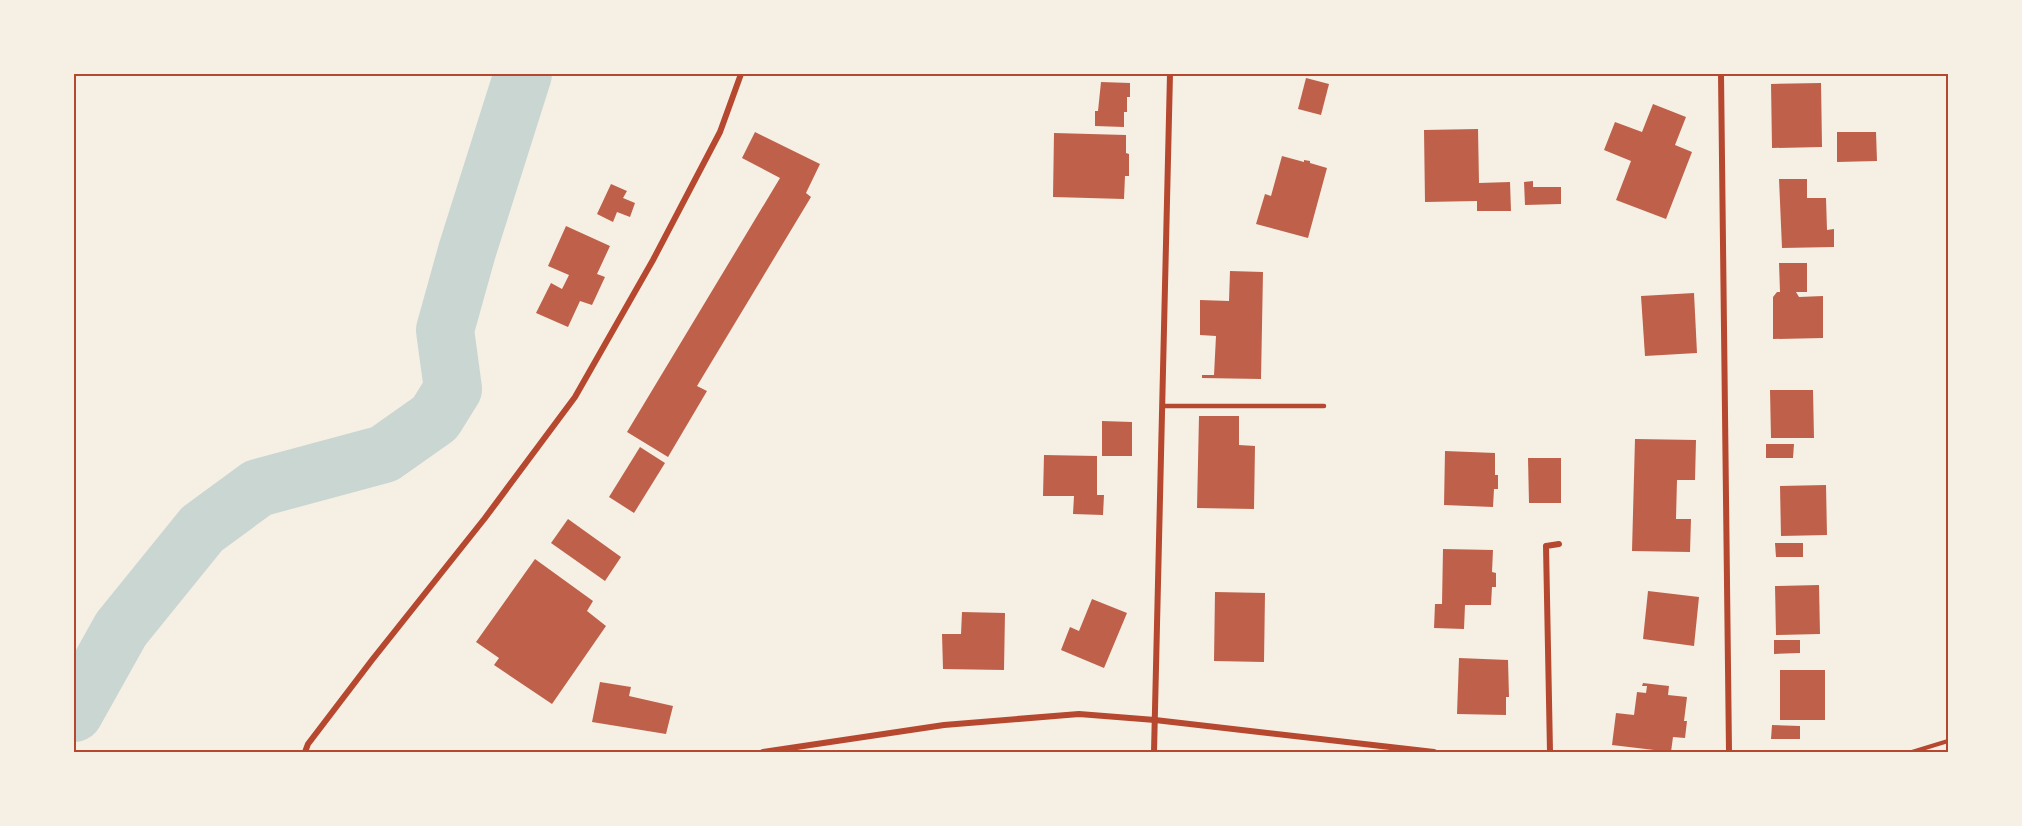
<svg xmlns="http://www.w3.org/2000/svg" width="2022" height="826" font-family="Raleway,sans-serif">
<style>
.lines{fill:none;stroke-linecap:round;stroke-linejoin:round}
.river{stroke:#c9d6d2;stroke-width:58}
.building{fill:#bf614a}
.path{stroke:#b5482f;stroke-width:4}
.service{stroke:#b5482f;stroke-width:4.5}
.minor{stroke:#b5482f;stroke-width:6}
.neatline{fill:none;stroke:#b5482f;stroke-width:2}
</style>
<rect width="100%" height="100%" fill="#f6efe4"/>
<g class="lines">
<polyline class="river" points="74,713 121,629 202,529 258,488 384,454 435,418 453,389 445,330 467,251 523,74"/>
</g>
<g class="building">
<polygon points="1306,78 1329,84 1321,115 1298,109"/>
<polygon points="1101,82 1130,83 1130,97 1127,97 1127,112 1124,112 1124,127 1095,126 1095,111 1098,111"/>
<polygon points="1821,83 1822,147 1772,148 1771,84"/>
<polygon points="1653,104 1686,117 1675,145 1692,152 1666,219 1616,200 1631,161 1604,150 1615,122 1642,132"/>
<polygon points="1478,129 1479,183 1510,182 1511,211 1477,211 1477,201 1425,202 1424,130"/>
<polygon points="755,132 820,164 806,193 811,197 697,386 707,391 668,457 627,432 780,178 742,158"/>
<polygon points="1837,132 1876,132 1877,161 1837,162"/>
<polygon points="1054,133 1126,135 1126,153 1129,154 1129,176 1125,176 1124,199 1053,197"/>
<polygon points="1282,156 1304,162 1304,160 1310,161 1310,163 1327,168 1308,238 1256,224 1265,194 1271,196"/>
<polygon points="1779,179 1807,179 1807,198 1826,198 1827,230 1834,229 1834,247 1782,248"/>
<polygon points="1533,181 1533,187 1561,187 1561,204 1525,205 1524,182"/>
<polygon points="611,184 627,191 623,198 635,203 630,217 617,212 613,222 597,214"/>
<polygon points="566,226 610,246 597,274 605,277 592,305 580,301 568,327 536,313 551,283 562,289 569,275 548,266"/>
<polygon points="1779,263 1807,263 1807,292 1796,292 1799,297 1823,296 1823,338 1773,339 1773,297 1777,292 1780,292"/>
<polygon points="1230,271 1263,272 1261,379 1202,378 1202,375 1214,375 1216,336 1200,335 1200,300 1229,301"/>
<polygon points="1694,293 1697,353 1645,356 1641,296"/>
<polygon points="1770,390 1813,390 1814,438 1771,438"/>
<polygon points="1199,416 1239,416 1239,445 1255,446 1254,509 1197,508"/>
<polygon points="1102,421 1132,422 1132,456 1102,456"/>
<polygon points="1635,439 1696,440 1695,480 1677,480 1676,519 1691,519 1690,552 1632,551"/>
<polygon points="1766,444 1794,444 1793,458 1766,458"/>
<polygon points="640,447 665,463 634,513 609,497"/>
<polygon points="1445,451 1495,453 1495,475 1498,475 1498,489 1494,489 1493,507 1444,505"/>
<polygon points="1044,455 1097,456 1097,495 1104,495 1103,515 1073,514 1074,496 1043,496"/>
<polygon points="1528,458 1561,458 1561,503 1529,503"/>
<polygon points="1826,485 1827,535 1781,536 1780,486"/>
<polygon points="568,519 621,557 605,581 551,543"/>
<polygon points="1775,543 1803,543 1803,557 1776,557"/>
<polygon points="1443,549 1493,550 1492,572 1496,573 1496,587 1492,587 1491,605 1465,605 1464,629 1434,628 1435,604 1442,604"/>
<polygon points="535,559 593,601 587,611 606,626 552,704 494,665 499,658 476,642"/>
<polygon points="1819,585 1820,634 1776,635 1775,586"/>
<polygon points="1648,591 1699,597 1694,646 1643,639"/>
<polygon points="1215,592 1265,593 1264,662 1214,661"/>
<polygon points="1092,599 1127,613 1104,668 1061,650 1070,627 1079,631"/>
<polygon points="962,612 1005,613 1004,670 943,669 942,634 961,634"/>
<polygon points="1774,640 1800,640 1800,653 1774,654"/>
<polygon points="1459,658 1508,660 1509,697 1506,697 1506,715 1457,714"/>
<rect x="1780" y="670" width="45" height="50"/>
<polygon points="600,682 631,687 629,696 673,706 666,734 592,722"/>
<polygon points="1643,683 1669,686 1668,695 1687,697 1684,721 1687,721 1685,738 1673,737 1671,752 1612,745 1616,713 1634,715 1637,692 1646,693 1647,686 1642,686"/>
<polygon points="1772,725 1800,726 1800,739 1771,739"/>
</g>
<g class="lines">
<polyline class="path" points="1912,752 1948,741"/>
<polyline class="service" points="1163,406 1324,406"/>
<g class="minor">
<polyline points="1721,74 1729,752"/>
<polyline points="305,752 308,744 372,660 485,518 575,397 653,260 720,132 741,74"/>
<polyline points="763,752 944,725 1079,714 1155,720 1434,752"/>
<polyline points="1154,752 1170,74"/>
<polyline points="1550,752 1546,546 1559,544"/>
</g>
</g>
<rect width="2022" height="826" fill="none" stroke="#f6efe4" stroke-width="150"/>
<rect x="75" y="75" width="1872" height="676" class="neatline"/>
</svg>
